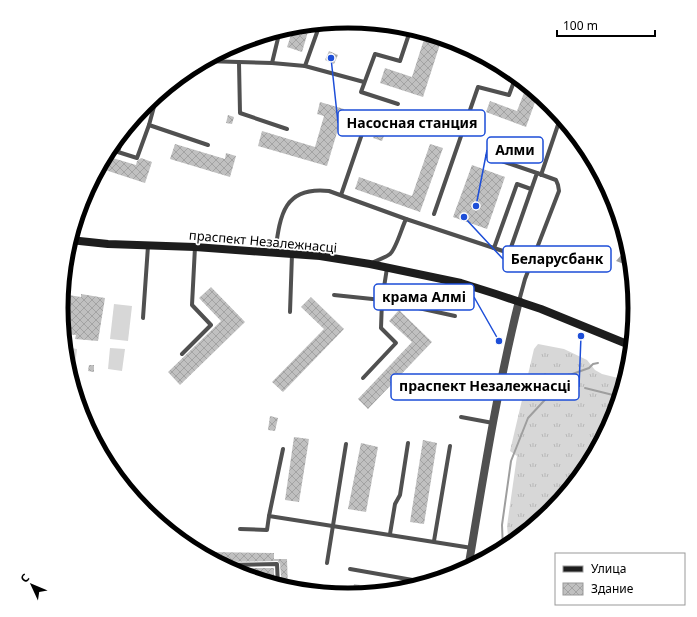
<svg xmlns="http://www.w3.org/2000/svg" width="697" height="617" font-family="'Noto Sans',sans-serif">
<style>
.grass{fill:url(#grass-tufts)}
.park{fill:#d7d7d7}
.water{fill:url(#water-ripples)}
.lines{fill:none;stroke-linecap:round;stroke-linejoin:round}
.stream{stroke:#9e9e9e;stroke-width:2}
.building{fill:url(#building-cross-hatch)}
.service{stroke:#505050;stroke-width:4}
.tertiary{stroke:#505050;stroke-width:8}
.secondary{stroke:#1d1d1d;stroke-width:8}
.labels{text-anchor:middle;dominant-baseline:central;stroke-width:3.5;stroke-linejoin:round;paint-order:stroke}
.street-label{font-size:13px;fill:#000;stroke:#fff}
.rim{fill:none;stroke:#000;stroke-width:5}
.leader{fill:none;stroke:#1d4ed8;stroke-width:1.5}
.callout-dot{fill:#1d4ed8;stroke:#fff;stroke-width:1.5}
.callout{fill:#fff;stroke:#1d4ed8;stroke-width:1.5}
.callout-label{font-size:14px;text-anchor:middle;font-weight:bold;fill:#000}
</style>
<defs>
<pattern id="grass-tufts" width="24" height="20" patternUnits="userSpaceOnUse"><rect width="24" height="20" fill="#d7d7d7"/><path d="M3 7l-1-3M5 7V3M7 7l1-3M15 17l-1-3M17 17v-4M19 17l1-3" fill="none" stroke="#b7b7b7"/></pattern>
<pattern id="water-ripples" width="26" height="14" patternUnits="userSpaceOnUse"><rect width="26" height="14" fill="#9e9e9e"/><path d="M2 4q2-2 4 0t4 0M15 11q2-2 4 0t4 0" fill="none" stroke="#868686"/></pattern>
<pattern id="building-cross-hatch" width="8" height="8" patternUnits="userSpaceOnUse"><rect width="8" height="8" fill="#c0c0c0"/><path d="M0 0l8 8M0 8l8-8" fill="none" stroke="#a3a3a3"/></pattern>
</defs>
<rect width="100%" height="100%" fill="#fff"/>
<polygon class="grass" points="538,344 564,349 587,360 595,370 602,374 626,380 614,419 587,468 552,512 509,547 507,526 517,456 510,451 534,349"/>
<g class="park">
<polygon points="114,304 132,306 128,341 110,339"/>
<polygon points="65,347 77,349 75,367 67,366"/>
<polygon points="110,348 125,349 122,371 108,369"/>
</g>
<polygon class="water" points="623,253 631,256 632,267 616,261"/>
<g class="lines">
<g class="stream">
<polyline points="632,301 634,290"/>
<polyline points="585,388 621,397"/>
<polyline points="503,550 502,525 511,461 528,418 567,376 589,368 593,364 598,363"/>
</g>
</g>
<g class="building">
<polygon points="310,25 302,52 287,47 294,26"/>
<polygon points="426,33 442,38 423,97 380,83 385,68 412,77"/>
<polygon points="239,43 236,51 228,48"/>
<polygon points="329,51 338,55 334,64 325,60"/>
<polygon points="475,52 480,54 478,61 472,59"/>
<polygon points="527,85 538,94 526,127 486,112 490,101 517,111"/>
<polygon points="320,102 344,109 327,166 258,146 262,131 315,147 324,116 317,114"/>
<polygon points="228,115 234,117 232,124 226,123"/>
<polygon points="375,133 384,136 382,141 373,138"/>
<polygon points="175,144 225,159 226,153 236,156 230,177 170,159"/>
<polygon points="430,144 443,148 420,212 355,189 359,177 412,196"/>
<polygon points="106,156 136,165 137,161 141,158 152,162 145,183 99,168"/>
<polygon points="472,165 505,177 487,229 453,217"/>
<polygon points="211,287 245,322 180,385 168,372 221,321 199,298"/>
<polygon points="62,294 81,297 81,294 105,298 98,341 75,339 76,335 63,334 61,308"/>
<polygon points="311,297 344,329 283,392 272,382 324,329 301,307"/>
<polygon points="399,310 432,342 368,409 358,399 412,342 389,321"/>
<polygon points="89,365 94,365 94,372 88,371"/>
<polygon points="270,416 278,418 275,431 268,430"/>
<polygon points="294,437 309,439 299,502 285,500"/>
<polygon points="423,440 437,443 424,524 410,522"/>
<polygon points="361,443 378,447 366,512 348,509"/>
<polygon points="209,552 274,553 274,559 287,559 288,589 282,587 280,564 278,561 222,562 219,564 209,558"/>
<polygon points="228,568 274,568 274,576 245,576"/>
<polygon points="354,584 392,590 392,592 352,596"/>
</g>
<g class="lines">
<g class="service">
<polyline points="204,61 272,63 305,66 364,82"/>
<polyline points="239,63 240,113 287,129"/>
<polyline points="272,63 280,30"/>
<polyline points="305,66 320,24"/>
<polyline points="155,97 155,103 149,125 208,145"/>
<polyline points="398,104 361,92 375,54 400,61 411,28"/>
<polyline points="121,142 118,152 137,158 149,125"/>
<polyline points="541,175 561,116"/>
<polyline points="341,195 365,125"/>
<polyline points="434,214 478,87 509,95 516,76"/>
<polyline points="494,248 517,184 531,189"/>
<path d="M275 253C280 216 283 186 329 191L406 219"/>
<path d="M372 263C377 260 385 258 390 254 396 249 402 227 406 219L509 253 537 173 487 156"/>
<polyline points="334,295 382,300 455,316"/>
<polyline points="519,301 525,279 559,191 558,185 556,180 537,173"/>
<polyline points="290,312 292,254"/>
<polyline points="143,318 148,246"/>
<polyline points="182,354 211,325 192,305 195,247"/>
<polyline points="363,378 396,343 381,328 382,300 387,268"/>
<polyline points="461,417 493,423"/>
<polyline points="283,449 269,516 472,548"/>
<polyline points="240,529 267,530 269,516"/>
<polyline points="390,534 395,504 400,495 408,443"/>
<polyline points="434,541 450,446"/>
<polyline points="327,563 346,444"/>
<polyline points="222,565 277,564 278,586"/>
<polyline points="350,569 424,582 424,585"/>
<polyline points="260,581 265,581"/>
</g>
<path class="tertiary" d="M468 569C483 479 497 389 519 301"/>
<polyline class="secondary" points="70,240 108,244 195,247 292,254 320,256 370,264 461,283 496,294 541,309 632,346"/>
</g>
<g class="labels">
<g class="street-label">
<text transform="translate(263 241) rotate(5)">праспект Незалежнасці</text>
</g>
</g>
<path d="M0 0H697V617H0ZM68 308a280 280 0 1 1 560 0a280 280 0 1 1-560 0Z" fill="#fff" fill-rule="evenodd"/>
<path class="rim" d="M68 308a280 280 0 1 1 560 0a280 280 0 1 1-560 0Z"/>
<path class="leader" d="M331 58L338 123M476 206L487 150M464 217L503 259M499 341L474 297M581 336L579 387"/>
<g class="callout-dot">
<circle cx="331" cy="58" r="4"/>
<circle cx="476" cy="206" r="4"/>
<circle cx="464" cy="217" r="4"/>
<circle cx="499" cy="341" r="4"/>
<circle cx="581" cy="336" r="4"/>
</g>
<g class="callout">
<rect x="338" y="110" width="147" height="26" rx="4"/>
<rect x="487" y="137" width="56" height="26" rx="4"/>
<rect x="503" y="246" width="108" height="26" rx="4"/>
<rect x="374" y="284" width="100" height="26" rx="4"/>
<rect x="391" y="374" width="188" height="26" rx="4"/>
</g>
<g class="callout-label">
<text x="412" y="128">Насосная станция</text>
<text x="515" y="155">Алми</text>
<text x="557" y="264">Беларусбанк</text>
<text x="424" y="302">крама Алмі</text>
<text x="485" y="391">праспект Незалежнасці</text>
</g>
<rect x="555" y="553" width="130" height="52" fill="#ffffff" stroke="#999999"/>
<rect x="563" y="566" width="20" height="6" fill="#1d1d1d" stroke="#999999"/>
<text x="591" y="573" font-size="12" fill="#000000">Улица</text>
<rect x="563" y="583" width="20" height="12" fill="url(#building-cross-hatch)" stroke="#999999"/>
<text x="591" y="593" font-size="12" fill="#000000">Здание</text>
<g transform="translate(32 585) rotate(314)" stroke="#ffffff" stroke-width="3" paint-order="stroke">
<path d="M0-3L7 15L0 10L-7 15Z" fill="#000000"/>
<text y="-6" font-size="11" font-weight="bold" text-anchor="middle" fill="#000000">С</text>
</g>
<path d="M557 30v6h98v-6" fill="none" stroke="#000000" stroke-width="2"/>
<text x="563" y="30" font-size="12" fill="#000000" stroke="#ffffff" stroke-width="3" paint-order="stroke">100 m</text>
</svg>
